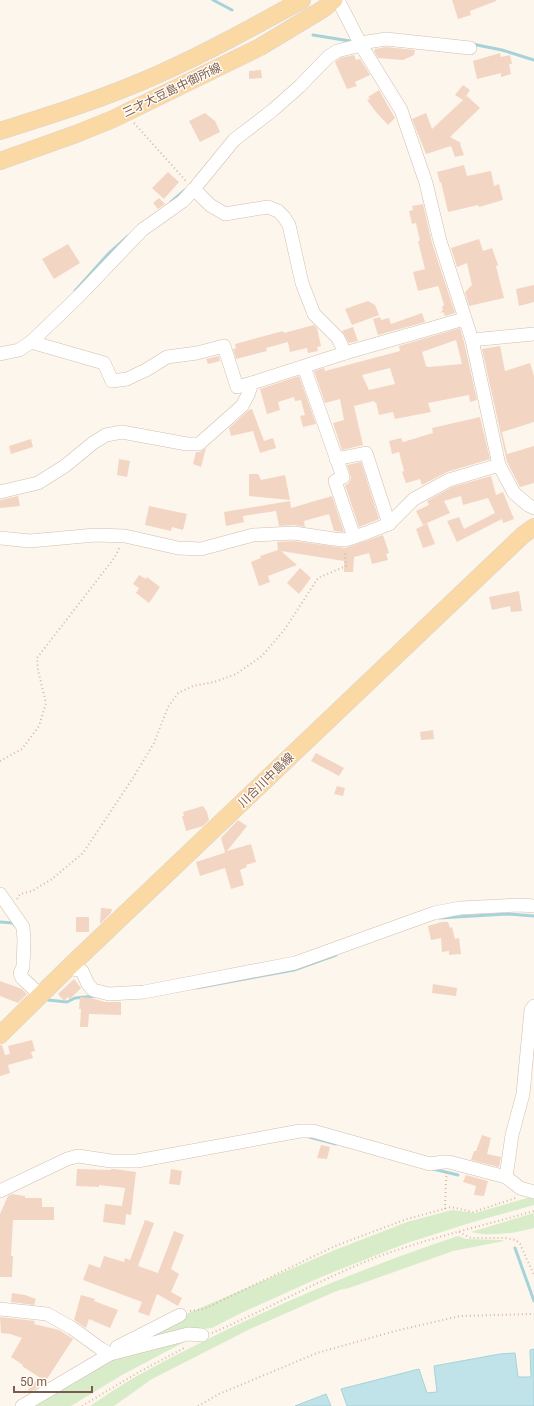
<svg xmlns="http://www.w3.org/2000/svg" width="534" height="1406" font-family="Roboto,'Noto Sans JP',sans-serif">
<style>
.green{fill:#d8ecc9}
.water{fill:#bfe3e8;stroke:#a5d3da}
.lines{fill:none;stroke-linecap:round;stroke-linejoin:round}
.stream{stroke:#a5d3da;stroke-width:3}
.building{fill:#f3d5c3;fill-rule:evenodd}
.minor-casing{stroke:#d1beb0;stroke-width:14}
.major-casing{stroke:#dad1cd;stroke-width:18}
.path{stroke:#d9b8a5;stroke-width:2;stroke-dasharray:1 3;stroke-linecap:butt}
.minor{stroke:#fff;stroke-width:13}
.major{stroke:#fbd9a5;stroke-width:17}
.labels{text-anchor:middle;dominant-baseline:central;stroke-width:3;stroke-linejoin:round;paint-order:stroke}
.street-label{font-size:12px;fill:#7a5c4d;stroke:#fffaf3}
</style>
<rect width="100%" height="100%" fill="#fdf6ec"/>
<g class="green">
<polygon points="534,1196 534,1205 473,1222 407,1243 321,1277 239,1314 212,1328 198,1329 111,1352 177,1318 335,1250 407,1222 452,1210 475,1213"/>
<path d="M534 1213V1228C514 1233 491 1237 471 1232Z"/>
<path d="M458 1236 466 1239 502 1240 504 1241 453 1251 349 1288 339 1290 250 1329 152 1379 114 1406H90C108 1394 127 1381 146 1371 246 1317 350 1272 458 1236Z"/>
<polygon points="188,1340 122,1375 71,1406 30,1406 102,1363"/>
</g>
<g class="water">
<polygon points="534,1349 534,1406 347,1406 341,1389 419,1369 427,1393 437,1392 434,1366 500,1354 515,1353 518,1377 531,1377 530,1350"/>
<polygon points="326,1394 331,1406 295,1406"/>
</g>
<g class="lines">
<g class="stream">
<polyline points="213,0 232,10"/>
<polyline points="313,35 350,41"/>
<polyline points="472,44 502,50 534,60"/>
<polyline points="171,202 185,190"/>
<polyline points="75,291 109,253 128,236"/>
<polyline points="439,918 507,914 534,916"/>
<polyline points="0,922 13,923 15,926"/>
<polyline points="196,988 294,970 336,955"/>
<polyline points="48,1000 67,1002 75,998 95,996"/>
<polyline points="309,1137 336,1144"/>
<polyline points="433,1169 458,1175"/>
<polyline points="515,1248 534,1301"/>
</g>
</g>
<g class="building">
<polygon points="452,0 496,0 496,1 470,11 471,15 458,19"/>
<polygon points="386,47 415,50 414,55 403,60 378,58 374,51 375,49"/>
<polygon points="500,53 501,57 510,55 512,64 509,64 511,74 501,77 501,73 477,79 473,61"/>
<polygon points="354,55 356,60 360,59 370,75 355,82 357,86 347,89 335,62 340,58"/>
<polygon points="261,70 262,78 249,79 249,71"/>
<polygon points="463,85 470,90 465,98 467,96 480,108 450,137 461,143 460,144 464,155 455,157 451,146 426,154 412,119 426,113 432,129 463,100 455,95"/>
<polygon points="379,90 395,118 388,125 376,112 367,100 370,99 368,97"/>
<polygon points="205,113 215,121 220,132 200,142 189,121"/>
<polygon points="464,165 467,176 491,171 494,186 499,184 503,200 479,207 478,205 448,212 441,182 440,183 437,172"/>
<polygon points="168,172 179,182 164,199 152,188"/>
<polygon points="159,198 165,204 158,209 153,203"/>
<polygon points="423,204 432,243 455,313 445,316 443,312 440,313 443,310 442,307 444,305 439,288 438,286 418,291 413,272 425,269 418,241 420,241 416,223 412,224 409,211 413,210 412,206"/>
<polygon points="479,239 483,251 492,248 498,265 496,266 504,298 469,306 465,292 472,285 467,263 457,267 451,248"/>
<polygon points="68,244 80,263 54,279 42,259"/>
<polygon points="534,285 534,302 519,306 516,289"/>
<polygon points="368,301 375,305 379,315 352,325 345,309"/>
<polygon points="422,313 425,322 378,335 373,319 380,317 381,320 389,318 391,324"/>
<polygon points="314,325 317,328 321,346 317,347 318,351 308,353 307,348 290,352 288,342 266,348 267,351 236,359 233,349 236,348 235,344 283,331 284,333"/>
<polygon points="353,327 358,341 349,343 342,331"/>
<path d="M460 328 464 342 477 400 470 402 469 395 428 403 431 412 395 419 393 412 379 415 376 402 375 403 374 401 354 406 363 445 342 450 333 423 344 420 340 399 325 403 314 371 324 368 325 371 400 351 399 346ZM456 340 462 364 428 367 426 366 422 352ZM390 368 395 384 369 390 362 375Z"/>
<polygon points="500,346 505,371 530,363 534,376 534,422 502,432 507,454 534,446 534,483 520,487 507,462 482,349"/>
<polygon points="219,356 220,361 208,364 206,359"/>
<polygon points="299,376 316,424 303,427 300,416 305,415 301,400 295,401 294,397 278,402 280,410 267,414 260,389"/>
<polygon points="252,409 264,441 273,438 276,448 260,453 253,431 231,436 229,428 249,410"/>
<polygon points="480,417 490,459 447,472 422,485 420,479 406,483 402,472 404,471 399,452 392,454 389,441 401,438 403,442 433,433 432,428"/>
<polygon points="31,439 33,447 11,454 9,446"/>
<polygon points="206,448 201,467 193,464 196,452 200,452"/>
<polygon points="119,459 130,461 127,477 117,475"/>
<polygon points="361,462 379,519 359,527 345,485 348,484 351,478 347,465"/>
<polygon points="249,474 258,474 261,480 285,475 290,500 249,496"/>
<polygon points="491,476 496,495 503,492 514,519 503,523 502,519 457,542 447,521 459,517 464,529 495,513 488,498 463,505 461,496 444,501 450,513 427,523 435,544 423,548 416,529 426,524 423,525 416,511 429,505 427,501 452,487"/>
<polygon points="18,496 20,506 0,508 0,500"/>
<polygon points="332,496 344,532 334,531 329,514 304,521 305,527 294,525 279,526 276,511 243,516 244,522 226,526 224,512 290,501 291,508"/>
<polygon points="149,506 187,514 183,530 172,527 171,531 145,525"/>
<polygon points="383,535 389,553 386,554 388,560 372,564 369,553 354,557 353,572 344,572 344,561 281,551 297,565 268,576 270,582 259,586 251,562 261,558 260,556 278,550 277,542 294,541 345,548"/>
<polygon points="300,568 311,578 299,594 287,583"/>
<polygon points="139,575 146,579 147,577 160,587 149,603 136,593 139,588 133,584"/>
<polygon points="519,591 522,611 511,612 510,606 492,610 489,597"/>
<polygon points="433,730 434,739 421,740 420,732"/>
<polygon points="316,753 344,768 339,776 311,761"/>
<polygon points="337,786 345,788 343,796 334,794"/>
<polygon points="203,806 207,812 209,820 203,826 186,831 182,816 184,816 183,812"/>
<polygon points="238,820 247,826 227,851 251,844 256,862 246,865 247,867 240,870 244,885 231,889 225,868 200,876 196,862 224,853 225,852 221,838"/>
<polygon points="101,908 112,909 111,913 100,924"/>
<rect x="76" y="917" width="13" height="15"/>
<polygon points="442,922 448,922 450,928 452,927 455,939 459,938 461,954 449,955 449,951 442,952 441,938 431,940 428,926"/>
<polygon points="74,979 81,988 70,999 68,997 64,1001 58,994"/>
<polygon points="0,981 22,989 27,994 18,1003 0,996"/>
<polygon points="433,984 457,988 456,996 432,993"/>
<polygon points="80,997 91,998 105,1002 121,1002 121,1015 89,1014 88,1027 80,1027 81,1009 79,1009"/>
<polygon points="32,1040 35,1051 31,1052 33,1058 8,1065 10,1073 0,1076 0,1045 2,1045 5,1055 10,1054 8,1046"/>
<polygon points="482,1135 491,1138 487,1154 501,1157 499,1167 471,1160 474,1151 476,1151"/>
<polygon points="321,1145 330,1147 327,1159 317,1158"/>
<polygon points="77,1169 111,1170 111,1169 114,1169 136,1172 131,1215 126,1214 125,1225 103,1222 105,1204 122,1206 125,1188 99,1185 99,1187 76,1186"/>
<polygon points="171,1169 182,1171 180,1185 169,1184"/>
<polygon points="466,1175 488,1181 484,1196 474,1195 476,1186 463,1182"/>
<polygon points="12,1194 25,1196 25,1198 42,1198 42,1207 54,1207 54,1220 13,1220 11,1256 13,1256 12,1277 0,1277 0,1214 8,1196"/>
<polygon points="145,1220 154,1223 138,1266 158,1273 174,1231 184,1235 171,1269 179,1274 171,1292 182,1298 178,1306 157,1294 149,1316 138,1312 142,1302 83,1280 89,1264 100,1268 104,1256 124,1262 125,1258 130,1260"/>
<polygon points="12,1293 25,1295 36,1299 34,1305 11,1302"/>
<polygon points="81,1295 95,1299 94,1301 118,1310 110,1328 89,1319 86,1328 74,1320"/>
<polygon points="0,1317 35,1321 34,1324 59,1330 73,1339 43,1385 30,1392 28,1390 39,1377 22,1366 23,1365 11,1357 22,1338 10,1334 1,1333"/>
</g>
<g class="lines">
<g class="minor-casing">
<g id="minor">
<polyline points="338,0 361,45 401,110 426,183 440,241 472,340 499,465 514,493 528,505 534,508"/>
<polyline points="194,189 210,205 225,214 268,207 278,211 284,217 289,225 302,283 314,314 338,338 345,353"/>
<polyline points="472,340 534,334"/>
<polyline points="31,342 104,363 112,381 127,379 146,370 167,357 197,353 224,346 237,387 252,383 345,353 464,319"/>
<polyline points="0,354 19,350 31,342 79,296 142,230 183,201 194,189 234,140 273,110 300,86 328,57 337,51 361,45 367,42 386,39 470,48"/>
<polyline points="304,367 343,477 335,481 354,537"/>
<polyline points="336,459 366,453 389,524"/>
<polyline points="0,492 38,483 65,466 93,443 106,435 122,432 187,444 199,444 242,406 248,395 252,383"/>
<polyline points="0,538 30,541 95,535 125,536 178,548 201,549 253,535 294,533 334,539 345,540 366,533 389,524 414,499 449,480 499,465"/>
<polyline points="0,894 23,927 24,940 23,967 20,973 22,978 36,991 34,1002"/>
<polyline points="68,968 82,971 88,984 93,990 109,994 144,992 295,963 434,913 460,908 520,905 534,906"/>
<polyline points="506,1177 512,1135 523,1094 531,1010 534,1006"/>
<polyline points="0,1191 67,1159 78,1156 111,1161 137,1161 300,1131 313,1131 430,1164 443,1162 449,1162 506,1177 520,1188 534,1192"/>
<polyline points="0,1309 47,1314 72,1328 101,1349 110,1354 188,1334 202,1335"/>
<polyline points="117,1347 180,1315"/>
<polyline points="22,1406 110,1354"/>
</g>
</g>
<g class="major-casing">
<g id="major">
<path d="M0 131C54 114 108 97 159 74 208 52 255 26 302 0"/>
<polyline points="0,161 76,134 113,119 260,47 323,9 334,0"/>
<polyline points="0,1035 68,968 523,535 534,527"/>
</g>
</g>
<g class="path">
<polyline points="134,123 186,181"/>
<polyline points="0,761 22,749 39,726 46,703 38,670 37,658 115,557 120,546"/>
<polyline points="17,899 20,894 32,891 52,879 83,853 133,778 154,743 168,707 178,693 193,686 214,682 236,674 262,656 285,629 318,578 346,566 345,551"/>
<polyline points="445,1209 446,1180 447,1172"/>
<polyline points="459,1232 471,1238 505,1238 516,1240 520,1244 534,1275"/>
<polyline points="190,1311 204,1309 335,1246 407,1219 451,1207 473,1212 516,1198"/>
<path d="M212 1333C268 1309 321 1279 377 1257 429 1238 482 1226 534 1211"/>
<polyline points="82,1406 139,1372 184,1348"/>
<polyline points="198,1406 219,1394 317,1353 395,1331 460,1316 534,1314"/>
</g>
<use href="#minor" class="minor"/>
<use href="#major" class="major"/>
</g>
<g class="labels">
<g class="street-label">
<text transform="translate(172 90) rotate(-26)">三才大豆島中御所線</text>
<text transform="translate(266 780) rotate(-44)">川合川中島線</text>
</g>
</g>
<path d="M14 1386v6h78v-6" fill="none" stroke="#7a5c4d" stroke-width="2"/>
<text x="20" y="1386" font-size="12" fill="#7a5c4d" stroke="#fffaf3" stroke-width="3" paint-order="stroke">50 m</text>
</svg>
